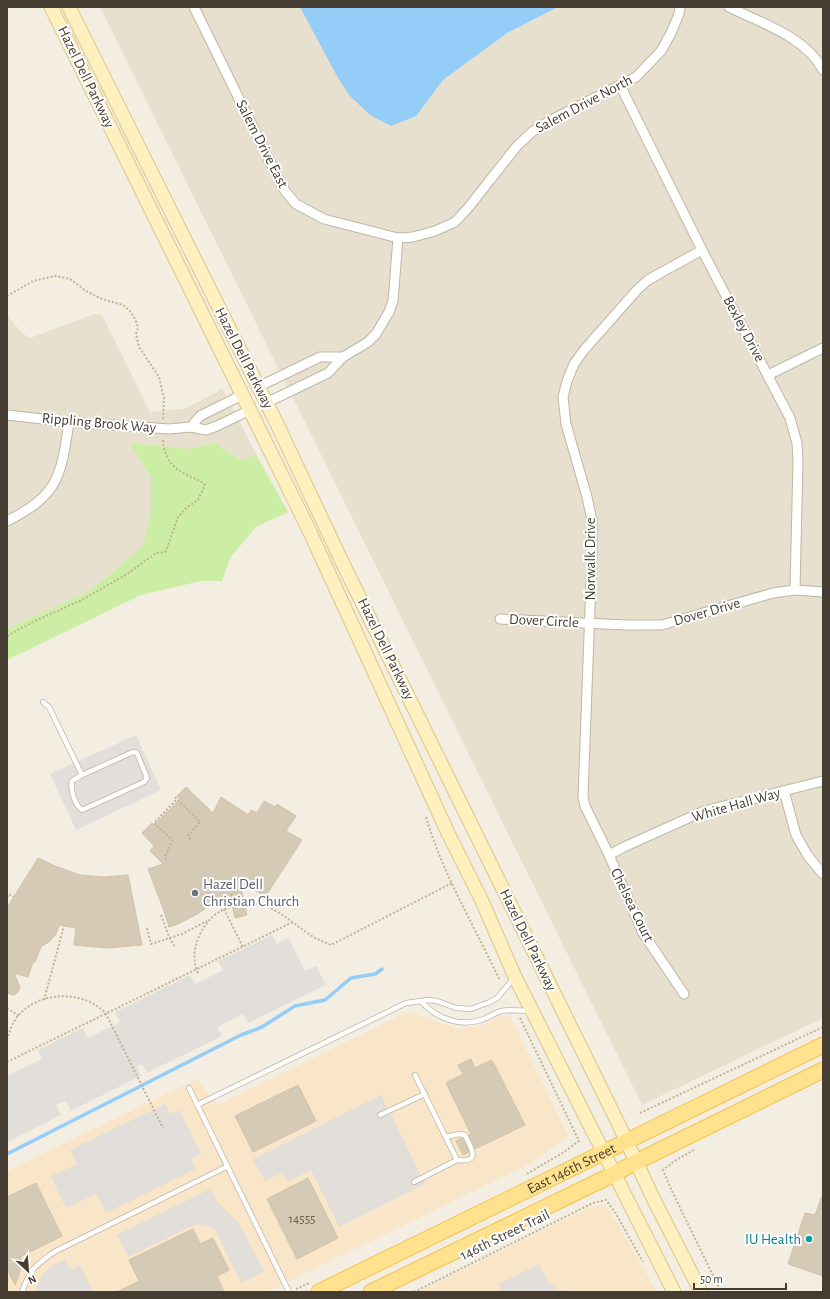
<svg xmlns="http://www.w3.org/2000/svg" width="830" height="1299" font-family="'Alegreya Sans',sans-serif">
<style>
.residential{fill:#e8e0ce}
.commercial{fill:#f9e5c8}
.green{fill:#cbeda4}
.parking{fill:#e2dfdb}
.water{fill:#94cdf8}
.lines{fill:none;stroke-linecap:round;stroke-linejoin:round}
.stream{stroke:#94cdf8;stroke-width:3.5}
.building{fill:#d5cab5;stroke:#d1c2a8}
.service-casing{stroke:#bfb6a3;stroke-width:6}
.minor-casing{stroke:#bfb6a3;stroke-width:11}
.secondary-casing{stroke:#d8c68a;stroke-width:15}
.primary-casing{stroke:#f1c451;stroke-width:17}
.path{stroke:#c3b392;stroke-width:2;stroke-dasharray:2 2;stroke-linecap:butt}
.service{stroke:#fff;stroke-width:4.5}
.minor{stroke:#fff;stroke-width:9}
.secondary{stroke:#fff1bf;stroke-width:13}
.primary{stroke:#ffe18e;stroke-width:15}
.worship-dot{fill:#6b7280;stroke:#fff;stroke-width:1.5}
.culture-dot{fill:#0f9aa8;stroke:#fff;stroke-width:1.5}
.labels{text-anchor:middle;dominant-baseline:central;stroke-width:4;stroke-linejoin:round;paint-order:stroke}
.number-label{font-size:13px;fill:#696052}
.street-label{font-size:15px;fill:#453d31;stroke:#fff}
.worship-label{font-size:15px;fill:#5b616d;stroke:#fff;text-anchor:start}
.culture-label{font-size:15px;fill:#0d838f;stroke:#fff;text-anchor:end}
</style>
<rect width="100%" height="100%" fill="#f3eee1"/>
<g class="residential">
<polygon points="100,7 823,7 823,1018 642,1105"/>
<polygon points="94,314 102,315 150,412 184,409 217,392 222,388 256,454 241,460 215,443 188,449 129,443 151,478 151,510 145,544 117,569 89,591 7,629 7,315 22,333 30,338"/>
</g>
<g class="commercial">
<polygon points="409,1011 436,1022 460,1029 483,1025 501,1016 510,1016 568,1136 533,1162 267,1292 7,1292 7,1171 197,1079 218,1105"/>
<polygon points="599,1205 608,1208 657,1292 416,1292 591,1207"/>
</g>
<polygon class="green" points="129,443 188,449 215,443 241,460 256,454 288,512 256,527 230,558 222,581 201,581 141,595 7,660 7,629 89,591 117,569 144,544 151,510 151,478"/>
<g class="parking">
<polygon points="136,735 161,790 76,830 50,774"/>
<polygon points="272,935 277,944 289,938 305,971 316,966 326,985 248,1023 243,1014 217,1027 222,1036 147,1073 142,1064 137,1066 141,1076 71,1111 66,1101 56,1105 61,1115 7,1142 7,1076 42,1059 38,1050 82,1028 88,1038 120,1022 115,1012 190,975 195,984 223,970 218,961"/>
<polygon points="381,1095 425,1184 339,1227 311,1170 287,1182 282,1173 265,1181 253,1159"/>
<polygon points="165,1104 170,1114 180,1110 201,1154 191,1159 196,1169 106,1213 96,1194 66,1208 51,1176 77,1164 70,1150"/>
<polygon points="210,1189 217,1202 239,1223 264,1271 241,1283 217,1233 209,1226 200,1224 190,1227 128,1257 117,1235"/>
<polygon points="65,1259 70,1270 80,1265 93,1292 35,1292 43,1274 53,1265"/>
<polygon points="539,1264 548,1281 557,1289 569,1292 502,1292 499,1284"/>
</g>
<polygon class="water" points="300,7 558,7 507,33 443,80 416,116 391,126 370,115 349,95 337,76"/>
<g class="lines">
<polyline class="stream" points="7,1154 241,1035 262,1027 295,1006 325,1000 351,978 375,974 382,969"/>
</g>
<g class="building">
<polygon points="186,787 213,813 221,797 248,815 251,810 257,813 264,801 275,807 277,804 296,816 286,831 302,840 265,897 239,879 247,915 235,918 230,894 223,900 221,898 199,913 178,924 169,927 163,908 148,869 163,864 150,851 154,846 142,833 152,823 154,825 180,799 177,796"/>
<polygon points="38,858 55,866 80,875 104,877 128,875 142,945 107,948 74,945 76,928 59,925 56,934 50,941 41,947 35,962 33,962 28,977 14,973 20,987 18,992 14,995 9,994 7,991 7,908"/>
<polygon points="471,1059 475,1068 492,1060 525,1125 475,1149 469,1135 471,1134 446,1083 463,1074 458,1065"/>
<polygon points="298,1085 316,1121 253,1152 235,1116"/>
<polygon points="462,1138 469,1152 463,1155 456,1141"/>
<polygon points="308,1178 338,1238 297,1259 267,1199"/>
<polygon points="36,1183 62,1236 20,1257 23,1263 15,1285 7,1269 7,1197"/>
<polygon points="822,1196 823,1196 823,1276 788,1264 805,1213 815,1215"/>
<polygon points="193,1229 200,1244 213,1238 229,1270 217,1276 224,1292 117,1292 139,1281 129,1260"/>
</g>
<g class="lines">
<g class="service-casing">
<g id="service">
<path d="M43 702 49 707 82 775 72 781C70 790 75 805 82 810L144 782 147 778 137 753 133 752 82 775"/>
<path d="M422 1002C436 1018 459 1027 481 1020 488 1018 494 1013 501 1011 510 1009 520 1011 529 1011"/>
<polyline points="189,1088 289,1292"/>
<polyline points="197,1105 406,1003 429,1000 437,1001 456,1008 471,1009 490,1002 497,998 514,978"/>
<polyline points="380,1115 425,1094"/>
<path d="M446 1137 459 1134 465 1135C471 1148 482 1163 457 1160"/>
<polyline points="414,1182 457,1160 415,1075"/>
<path d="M22 1292C30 1269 35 1266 54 1252L226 1167"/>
</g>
</g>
<g class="minor-casing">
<g id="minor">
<polyline points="194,7 277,176 285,191 296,204 324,219 398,238 413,237 435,231 455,222 468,208 517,146 533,131 551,120 636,77 661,51 671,33 679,14 680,7"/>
<path d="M729 7C761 23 806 37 823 70"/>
<polyline points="620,85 702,250 790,418 797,443 798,460 795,590"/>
<polyline points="768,375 823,348"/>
<polyline points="258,387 320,357 343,357"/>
<polyline points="266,403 328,373 343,357 368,342 376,334 389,312 393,301 398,238"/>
<polyline points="7,415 69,422 169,429 191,427 206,430 217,426 250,410"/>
<polyline points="191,427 200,416 242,395"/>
<path d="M7 521C59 495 61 476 69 422"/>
<polyline points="500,619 626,625 662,625 773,593 795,590 823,592"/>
<polyline points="784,791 796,835 808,856 823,874"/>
<polyline points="609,855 624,847 704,811 823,781"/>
<polyline points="684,994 643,933 609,855 585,806 583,797 592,554 592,520 587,497 566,424 563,397 567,381 574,364 584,350 637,290 648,280 664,271 702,250"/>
</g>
</g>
<g class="secondary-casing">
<g id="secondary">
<polyline points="51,7 309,530 448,833 482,901 515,977 674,1292"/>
<polyline points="69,7 276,422 345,568 618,1123 653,1198 701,1292"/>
</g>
</g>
<g class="primary-casing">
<g id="primary">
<path id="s1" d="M319 1292 823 1045"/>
<polyline points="371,1292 614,1174 636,1162 823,1070"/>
</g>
</g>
<g class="path">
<polyline points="7,296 33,281 55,276 70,279 86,291 102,299 123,305 130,311 135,319 138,327 136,334 139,347 159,377 164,398 163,419"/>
<path d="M7 636 37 620 82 600 127 574 156 553 165 552 167 548 178 517 186 508 198 500 205 485C200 480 195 479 189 476 172 468 164 458 163 439"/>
<polyline points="175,797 200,822 188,836 192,841"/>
<path d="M426 817C443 875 475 927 500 981"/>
<polyline points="166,860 165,857 172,840 154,823 177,799"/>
<polyline points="231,894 240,905"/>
<polyline points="7,897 9,894 14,897"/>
<polyline points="224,909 243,947"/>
<polyline points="161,915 170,939 175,947"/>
<polyline points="147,928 151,944 182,934 207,921"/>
<path d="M198 973C191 957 195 941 204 927 211 916 222 908 236 906 239 905 244 904 248 903 276 903 295 927 317 939 322 941 327 943 331 945L452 883"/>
<polyline points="44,1000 64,926"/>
<polyline points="7,1008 19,1016"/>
<polyline points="520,1018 579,1141 564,1152 525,1175"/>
<path d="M7 1040C9 1033 11 1026 15 1020 34 991 83 988 106 1014L163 1128"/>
<polyline points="7,1062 293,922"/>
<polyline points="640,1113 823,1027"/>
<polyline points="694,1150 676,1160 663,1170 671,1189 721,1292"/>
<polyline points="296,1289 309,1283"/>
<polyline points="414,1292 593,1203 606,1200 615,1212 643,1262"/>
</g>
<use href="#service" class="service"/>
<use href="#minor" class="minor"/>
<use href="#secondary" class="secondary"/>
<use href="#primary" class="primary"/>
</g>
<circle class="worship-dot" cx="195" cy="893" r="4"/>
<circle class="culture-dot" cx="809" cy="1239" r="4"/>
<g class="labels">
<g class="number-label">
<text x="302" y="1219">14555</text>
</g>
<g class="street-label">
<text transform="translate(86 77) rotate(64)">Hazel Dell Parkway</text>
<text transform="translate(584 104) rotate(-28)">Salem Drive North</text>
<text transform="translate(262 144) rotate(63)">Salem Drive East</text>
<text transform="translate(744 329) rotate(62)">Bexley Drive</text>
<text transform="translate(244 358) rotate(63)">Hazel Dell Parkway</text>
<text transform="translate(99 423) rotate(5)">Rippling Brook Way</text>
<text transform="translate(590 559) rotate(-90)">Norwalk Drive</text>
<text transform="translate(707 612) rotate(-16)">Dover Drive</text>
<text transform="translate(544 621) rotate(3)">Dover Circle</text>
<text transform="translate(386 649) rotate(64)">Hazel Dell Parkway</text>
<text transform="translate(736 805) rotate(-16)">White Hall Way</text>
<text transform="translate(632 905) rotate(64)">Chelsea Court</text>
<text transform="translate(528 940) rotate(64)">Hazel Dell Parkway</text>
<text stroke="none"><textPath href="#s1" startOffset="281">East 146th Street</textPath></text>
<text transform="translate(505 1235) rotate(-26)">146th Street Trail</text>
</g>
<g class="worship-label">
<text x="203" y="884">Hazel Dell<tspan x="203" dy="17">Christian Church</tspan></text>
</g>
<g class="culture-label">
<text x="801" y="1239">IU Health</text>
</g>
</g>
<rect width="830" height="1299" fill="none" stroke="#453d31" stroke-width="16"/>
<g transform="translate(28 1271) rotate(154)" stroke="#ffffff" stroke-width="3" paint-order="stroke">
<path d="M0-3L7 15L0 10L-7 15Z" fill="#453d31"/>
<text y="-6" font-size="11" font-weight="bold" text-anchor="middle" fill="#453d31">N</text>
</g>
<path d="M694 1283v6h92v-6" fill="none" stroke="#453d31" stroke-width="2"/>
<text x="700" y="1283" font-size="12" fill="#453d31" stroke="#ffffff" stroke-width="3" paint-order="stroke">50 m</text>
</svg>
